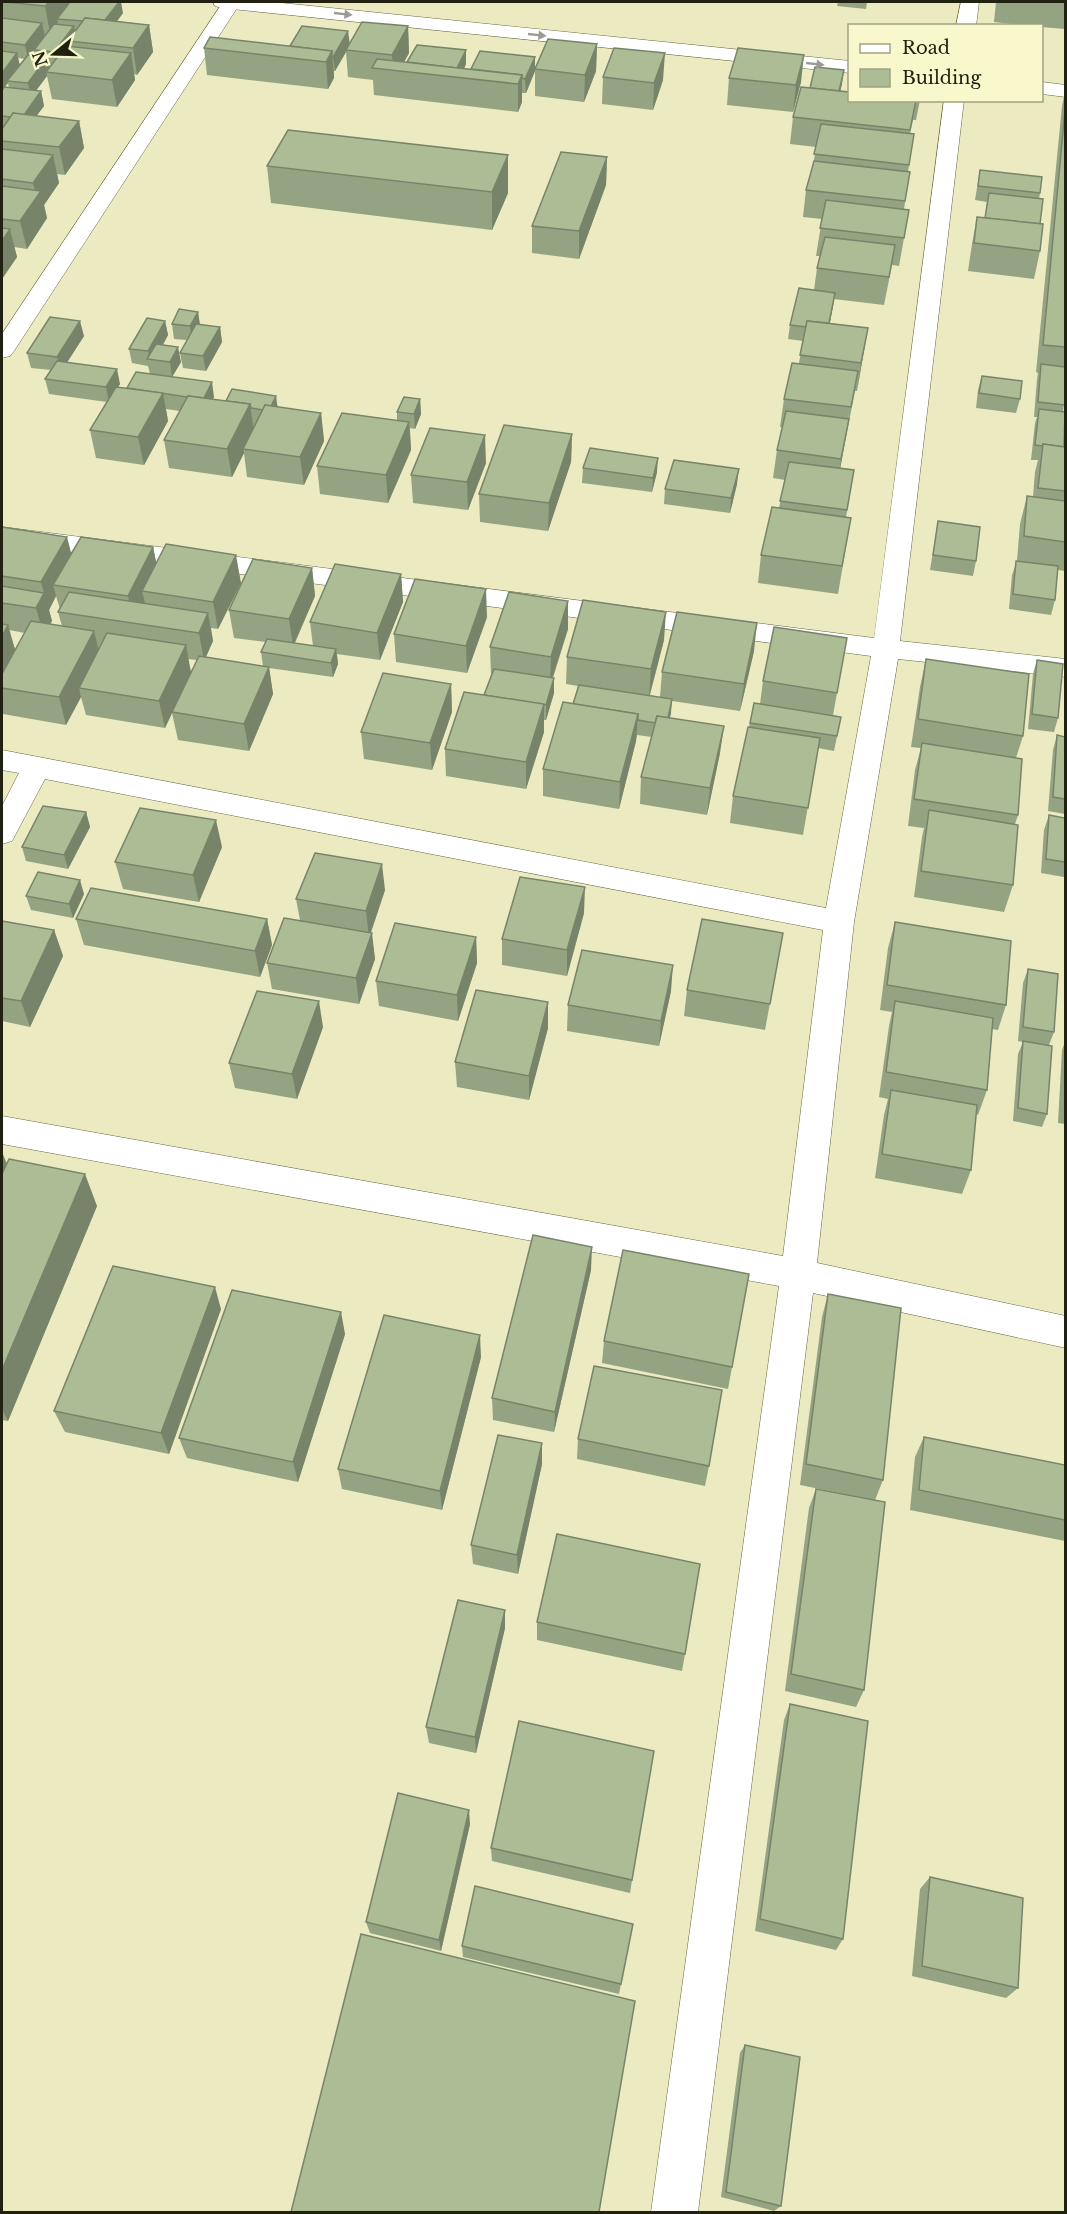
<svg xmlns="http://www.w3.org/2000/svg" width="1067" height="2214" font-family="'Libre Baskerville',serif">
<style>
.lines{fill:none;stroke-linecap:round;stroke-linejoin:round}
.minor-casing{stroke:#686741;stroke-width:1}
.tertiary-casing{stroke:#686741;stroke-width:1}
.minor{fill:#fff;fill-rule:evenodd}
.tertiary{fill:#fff;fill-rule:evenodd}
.wall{fill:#94a381;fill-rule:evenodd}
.shaded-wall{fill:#788469}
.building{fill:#acbd96;stroke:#788469;stroke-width:1.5}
.oneway{fill:#9b9b94}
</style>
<rect width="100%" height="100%" fill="#ebeac0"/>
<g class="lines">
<g class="minor-casing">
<g id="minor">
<polygon points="223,2 241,2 14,351 10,356 2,358 2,334"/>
<polygon points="961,2 979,2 976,26 956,26"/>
<polygon points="944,100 964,100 900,641 1066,659 1066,677 898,659 854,922 817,1263 1066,1316 1066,1348 813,1293 698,2212 651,2212 779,1286 2,1144 2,1116 783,1256 823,930 45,779 12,841 2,844 2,806 19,773 2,770 2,750 826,908 871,656 2,543 2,527 874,638"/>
</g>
</g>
<g class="tertiary-casing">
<g id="tertiary">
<polygon points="213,2 272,2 850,61 850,73 222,8 215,6"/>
<polygon points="1042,82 1066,85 1066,97 1042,94"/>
</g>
</g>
<use href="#minor" class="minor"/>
<use href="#tertiary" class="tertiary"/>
</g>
<g class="wall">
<path d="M2 2H69V3L123 13 117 21 149 25 153 52 137 75 134 74 135 80 117 107 52 99 47 76 36 91H41L44 106 36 116 79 121 84 148 65 175 57 174 59 183 44 205 47 218 27 249 14 247 17 257 2 279ZM34 51 35 56H31ZM18 58 25 59 20 65ZM8 83 9 88 4 87Z"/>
<polygon points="838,2 867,2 866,9 837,6"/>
<polygon points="996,2 1065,2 1065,29 1041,27 1041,26 1028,26 994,22"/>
<polygon points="408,26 409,53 404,62 407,62 466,50 466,64 464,69 535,71 526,93 522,93 522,102 518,112 374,95 373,80 348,77 346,52 335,71 334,71 334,78 328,89 207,75 204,48 349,44"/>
<polygon points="597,44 596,71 584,102 535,96 535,69"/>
<polygon points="603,77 663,80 653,110 602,104"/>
<polygon points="729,78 801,82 793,112 727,105"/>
<polygon points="849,81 849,100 920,100 916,120 913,120 910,134 914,134 908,172 910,172 904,209 909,210 899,266 892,265 884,305 834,299 830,323 868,328 857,391 855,391 840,468 854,470 846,517 851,518 838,594 758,583 761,555 779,508 785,480 773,478 777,450 782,427 780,427 784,399 799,363 803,341 788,339 790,325 814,290 817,268 820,256 816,256 822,219 803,217 806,190 813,166 816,147 790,144 793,117 810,88 842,84 840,91 848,92"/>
<polygon points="1065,92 1065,395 1063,412 1064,447 1065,447 1065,571 1058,570 1055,600 1051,615 1009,609 1012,575 1017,561 1020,524 1027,496 1033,497 1035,472 1038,460 1031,460 1035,423 1037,417 1034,417 1037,379 1038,373 1036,372 1062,106"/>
<polygon points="607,157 606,185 579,259 532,253 532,226"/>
<polygon points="267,166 508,193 492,230 271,203"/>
<polygon points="980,170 1040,193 1039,199 1040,251 1034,279 968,271 972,244 977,217 985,218 987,202 975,200"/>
<polygon points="198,312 200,325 220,327 222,342 206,371 183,368 180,353 187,340 174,339 172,324"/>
<polygon points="165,321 168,335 163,345 181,362 172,377 214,397 213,399 321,413 324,441 304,485 247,477 244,453 232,477 169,468 164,440 180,411 166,409 168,421 144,465 96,458 90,430 107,402 49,394 45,379 51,370 31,368 27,353 84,336 67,362 120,384 118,387 127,388 150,374 148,366 132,363 129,349"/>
<polygon points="982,376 1020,399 1016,413 976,408 978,390"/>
<polygon points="420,399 421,414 415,429 410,428 411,450 388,503 320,494 317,466 397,420 397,412"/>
<polygon points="572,434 571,462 548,531 480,522 479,494"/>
<polygon points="486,463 468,510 413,503 411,475"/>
<polygon points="583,468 657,472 652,492 582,483"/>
<polygon points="737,484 730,513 664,504 665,489"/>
<polygon points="938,521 976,561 973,576 930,570"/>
<path d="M2 527 71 554 153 547 156 563 241 583 218 629 211 628 213 641 206 657 263 666 261 652 266 642 234 638 229 610 312 568 315 596 295 643 313 646 310 622 401 574 403 602 380 660 337 654 338 664 333 677 269 668 273 694 249 751 178 740 172 713 165 728 86 715 81 697 66 725 3 714 2 708ZM56 596 60 609 58 612 62 626 50 624 52 621 49 610ZM9 630 25 633 15 650ZM188 659 197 660 191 672Z"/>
<polygon points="487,617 467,673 396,662 394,634"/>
<polygon points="568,629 553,678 554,678 554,693 546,720 544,720 544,732 526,789 446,776 445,749 484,695 491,675 490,647"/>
<polygon points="847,638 833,715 841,717 834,751 818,748 803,835 730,823 733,796 749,727 754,703 760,704 763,681"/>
<polygon points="664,640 650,695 660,697 662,672 754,651 740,711 672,701 670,718 720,753 707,815 640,804 641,777 652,737 637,735 636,741 619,809 543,796 543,769 573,704 578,686 566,684 567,657"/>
<polygon points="926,659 1023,736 1016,758 1018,815 1015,824 1013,885 1004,912 914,897 922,837 924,828 908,826 915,770 921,748 911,747 920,687"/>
<polygon points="1037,660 1058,718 1054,732 1028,729 1033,674"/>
<polygon points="451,684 452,712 432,770 364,759 361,732"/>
<polygon points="1057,735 1065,737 1065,814 1048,811 1053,750"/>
<polygon points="86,812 90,827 68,869 26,861 22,847"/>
<polygon points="1049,815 1065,818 1065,873 1064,877 1041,873 1044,830"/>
<polygon points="222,847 199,902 123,889 115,862"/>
<polygon points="385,890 371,932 375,959 359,1004 272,989 267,963 300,920 296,899"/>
<polygon points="84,894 73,918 31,910 26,896"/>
<polygon points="584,913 567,976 502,965 502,939"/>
<polygon points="76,919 267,919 272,945 260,977 84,945"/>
<polygon points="2,921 54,930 63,956 30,1027 2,1021"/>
<polygon points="895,922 1006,1005 998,1030 992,1029 987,1090 978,1115 976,1114 971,1170 962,1194 875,1178 884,1115 888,1099 879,1097 889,1026 892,1012 880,1010 888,948"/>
<polygon points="783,933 765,1030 684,1016 687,990"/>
<polygon points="476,937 477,963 458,1021 379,1006 376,981"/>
<polygon points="1028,969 1054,1032 1049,1045 1047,1114 1042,1127 1013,1121 1018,1054 1023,1042 1018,1041 1023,983"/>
<polygon points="671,991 659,1046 567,1031 568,1005"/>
<polygon points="323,1027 297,1099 235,1088 229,1063"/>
<polygon points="548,1028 529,1100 457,1087 455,1062"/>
<polygon points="1065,1042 1065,1124 1058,1123 1062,1050"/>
<polygon points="2,1152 6,1164 97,1206 8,1421 2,1420"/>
<polygon points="591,1270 554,1432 493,1420 492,1398"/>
<polygon points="749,1274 728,1389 602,1363 604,1341"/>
<polygon points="828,1294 883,1480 875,1500 800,1485 822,1317"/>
<polygon points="221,1309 169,1454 65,1432 54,1411"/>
<polygon points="345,1334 298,1482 187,1458 179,1438"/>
<polygon points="481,1357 442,1510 342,1489 338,1469"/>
<polygon points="924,1437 1065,1465 1065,1541 910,1510 915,1457"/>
<polygon points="578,1439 709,1466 705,1486 577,1459"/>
<polygon points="542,1464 518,1574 473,1564 471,1545"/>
<polygon points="816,1489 864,1690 856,1707 785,1691 809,1508"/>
<polygon points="537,1622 685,1654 682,1671 537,1640"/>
<polygon points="505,1628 476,1753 429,1743 426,1727"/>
<polygon points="790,1704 843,1939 836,1950 755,1931 784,1720"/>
<polygon points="470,1824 441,1951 370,1933 366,1922"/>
<polygon points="491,1848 632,1880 630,1893 492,1861"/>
<polygon points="930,1877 1018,1988 1006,1998 912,1976 920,1889"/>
<polygon points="462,1946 621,1984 619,1994 463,1957"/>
<polygon points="745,2045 781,2206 774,2211 721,2197 740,2053"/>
</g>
<g class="shaded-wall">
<polygon points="49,2 69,2 70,8 57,19 58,23 50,33 45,6"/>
<polygon points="119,2 121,2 123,13 105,38 103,23"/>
<polygon points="42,23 45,37 28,59 25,45"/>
<polygon points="149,25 153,52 137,75 133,48"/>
<polygon points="74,26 77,40 68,41 70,49 57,66 54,52"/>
<polygon points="408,26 409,53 399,71 393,71 392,55"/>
<polygon points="348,31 350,45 335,71 333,57"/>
<polygon points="597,44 596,71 584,102 585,75"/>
<polygon points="466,50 466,64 459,78 453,75"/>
<polygon points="332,51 334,78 328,89 326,62"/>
<polygon points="17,53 20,67 7,81 8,83 2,91 2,73"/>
<polygon points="131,53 135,80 117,107 112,80"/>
<polygon points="665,53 663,80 653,110 654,83"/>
<polygon points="804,55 801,82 793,112 796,85"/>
<polygon points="47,57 50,72 46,72 47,76 31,97 28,83"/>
<polygon points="535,57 535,71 526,93 525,79"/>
<polygon points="844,70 842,84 835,112 837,98"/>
<polygon points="522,75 522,102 518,112 518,84"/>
<polygon points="41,91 44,106 24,133 21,118"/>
<polygon points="79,121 84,148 65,175 59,147"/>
<polygon points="53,155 59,183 44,205 47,218 27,249 20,221 37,197 33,183"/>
<polygon points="508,155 508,193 492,230 492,192"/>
<polygon points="607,157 606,185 579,259 579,231"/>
<polygon points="10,229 17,257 2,279 2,241"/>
<polygon points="835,293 833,307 825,344 827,329"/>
<polygon points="198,312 200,326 192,341 190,326"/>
<polygon points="80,321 84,336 61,372 57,357"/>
<polygon points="165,321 168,335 154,360 149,360 148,351"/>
<polygon points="220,327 222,342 206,371 203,356"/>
<polygon points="868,328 863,356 857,391 861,363"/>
<polygon points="178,347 181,362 172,377 170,362"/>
<polygon points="117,369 120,384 109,402 106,387"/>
<polygon points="212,382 214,397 205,414 203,399"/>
<polygon points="163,393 168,421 144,465 138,437"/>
<polygon points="276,396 278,410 269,411"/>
<polygon points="420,399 421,414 415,429 414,414"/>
<polygon points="250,404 254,432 243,449 244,453 232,477 227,449"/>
<polygon points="321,413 324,441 304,485 300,457"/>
<polygon points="849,419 844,447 837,487 841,459"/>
<polygon points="409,422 411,450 388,503 386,475"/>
<polygon points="572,434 571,462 548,531 549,503"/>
<polygon points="485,435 486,463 468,510 467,482"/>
<polygon points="658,458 657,472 652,492 653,478"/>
<polygon points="739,469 737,484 730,513 731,498"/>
<polygon points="67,537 74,564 53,585 56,596 49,610 52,621 44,636 36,608 44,593 41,582"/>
<polygon points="153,547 159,575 142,591 145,603 134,624 128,596"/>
<polygon points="236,555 241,583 218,629 213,602"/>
<polygon points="312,568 315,596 293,646 289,619"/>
<polygon points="401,574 403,602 380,660 377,633"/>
<polygon points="486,589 487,617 467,673 466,646"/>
<polygon points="568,601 568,629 550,685 551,657"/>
<polygon points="666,612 664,640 649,697 651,669"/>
<polygon points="208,613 213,641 204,661 199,633"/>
<polygon points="757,623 754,651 740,711 744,684"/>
<polygon points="8,625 16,653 2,678 2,636"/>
<polygon points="94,631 101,659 79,688 81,697 66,725 59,697"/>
<polygon points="186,645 191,673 165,728 159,701"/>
<polygon points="336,649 338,664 333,677 331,663"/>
<polygon points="269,667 273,694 249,751 244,724"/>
<polygon points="554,678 554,693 546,720 546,705"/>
<polygon points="451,684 452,712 432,770 430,743"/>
<polygon points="672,699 671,713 665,739 666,725"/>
<polygon points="544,704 544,732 526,789 526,762"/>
<polygon points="638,714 636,741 619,809 620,782"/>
<polygon points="724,726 720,753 707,815 710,788"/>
<polygon points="86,812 90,827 68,869 64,855"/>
<polygon points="216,820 222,847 199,902 193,875"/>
<polygon points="382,864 385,890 369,938 366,911"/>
<polygon points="80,880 84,894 73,918 69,904"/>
<polygon points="585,887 584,913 567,976 567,950"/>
<polygon points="267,919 272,945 260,977 255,951"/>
<polygon points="54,930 63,956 30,1027 21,1001"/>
<polygon points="372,933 375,959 359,1004 356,978"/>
<polygon points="476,937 477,963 458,1021 457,995"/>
<polygon points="673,965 671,991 659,1046 661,1021"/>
<polygon points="319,1001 323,1027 297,1099 292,1074"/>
<polygon points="548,1002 548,1028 529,1100 529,1076"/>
<polygon points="2,1152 9,1169 2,1185"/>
<polygon points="85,1174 97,1206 8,1421 2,1409 2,1370"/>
<polygon points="592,1247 591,1270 554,1432 555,1412"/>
<polygon points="215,1287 221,1309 169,1454 161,1433"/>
<polygon points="341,1312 345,1334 298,1482 293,1462"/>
<polygon points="480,1335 481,1357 442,1510 440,1491"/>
<polygon points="542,1443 542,1464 518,1574 517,1555"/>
<polygon points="505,1610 505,1628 476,1753 475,1737"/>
<polygon points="469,1810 470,1824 441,1951 439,1940"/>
</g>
<g class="building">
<polygon points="5,2 49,2 45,6"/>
<polygon points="70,2 119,2 105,20 85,18 83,21 57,19"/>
<polygon points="2,18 42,23 25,45 2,42"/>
<polygon points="85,18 149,25 133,48 68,41"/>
<polygon points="362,22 408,26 392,55 346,50"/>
<polygon points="54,24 74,26 54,52 34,50"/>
<polygon points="302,26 348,31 333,57 332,57 332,51 290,46"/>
<polygon points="210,37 332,51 326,62 204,48"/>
<polygon points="548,39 597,44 585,75 535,69"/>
<polygon points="417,45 466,50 457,68 407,62"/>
<polygon points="66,46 131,53 112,80 46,72"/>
<polygon points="614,48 665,53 654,83 603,77"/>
<polygon points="738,48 804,55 796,85 729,78"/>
<polygon points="2,51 17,53 2,73"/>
<polygon points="480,51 535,57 525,79 522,78 522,75 471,69"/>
<polygon points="28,55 47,57 28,83 7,81"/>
<polygon points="377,59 522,75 518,84 372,68"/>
<polygon points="815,67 844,70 839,91 810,88"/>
<polygon points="4,87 41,91 24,115 13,113 11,117 2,116 2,91"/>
<polygon points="801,87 849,92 849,100 916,100 910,130 793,117"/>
<polygon points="1065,110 1065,347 1043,345"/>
<polygon points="13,113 79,121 59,147 2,141 2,129"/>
<polygon points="821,124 914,134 909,165 814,154"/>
<polygon points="288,130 508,155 492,192 267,166"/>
<polygon points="2,149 53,155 33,183 2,179"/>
<polygon points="561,152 607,157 579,231 532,226"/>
<polygon points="814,161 910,172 905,201 806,190"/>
<polygon points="980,170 1042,177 1040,193 978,186"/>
<polygon points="2,186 41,191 20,221 2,219"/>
<polygon points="989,193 1043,199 1040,224 985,218"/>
<polygon points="826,200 909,210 904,238 820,228"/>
<polygon points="977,217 1043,224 1040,251 974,243"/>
<polygon points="2,228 10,229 2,241"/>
<polygon points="825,237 895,245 889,277 817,268"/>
<polygon points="799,288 835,293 829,323 807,321 806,327 790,325"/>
<polygon points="179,309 198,312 190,326 172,324"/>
<polygon points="50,317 80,321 57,357 27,353"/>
<polygon points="147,318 165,321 148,351 129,349"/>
<polygon points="807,321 868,328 861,363 800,355"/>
<polygon points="196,324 220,327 203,356 180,353"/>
<polygon points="156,344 178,347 170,362 147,359"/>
<polygon points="57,361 117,369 106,387 45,379"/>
<polygon points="792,363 858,371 851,407 784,399"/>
<polygon points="1041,364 1065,367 1065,405 1038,402"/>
<polygon points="136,372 212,382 204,398 188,396 187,397 127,388"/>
<polygon points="982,376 1022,381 1020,399 979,393"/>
<polygon points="116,387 163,393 138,437 90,430"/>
<polygon points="232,389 276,396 271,406 265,405 263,410 251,408 250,404 226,401"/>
<polygon points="188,396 250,404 227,449 164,440"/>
<polygon points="404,397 420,399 414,414 397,412"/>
<polygon points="265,405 321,413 300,457 243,449"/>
<polygon points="1039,409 1065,412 1064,447 1043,444 1042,446 1035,445"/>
<polygon points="786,411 849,419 841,459 777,450"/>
<polygon points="342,413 409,422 386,475 317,466"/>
<polygon points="504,425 572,434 549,503 479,494"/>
<polygon points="430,428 485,435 467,482 411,475"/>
<polygon points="1043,444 1065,447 1065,491 1038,488"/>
<polygon points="590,448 658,458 653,478 583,468"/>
<polygon points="674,460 739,469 731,498 665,489"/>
<polygon points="789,462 854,470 847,510 780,501"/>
<polygon points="1027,496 1065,501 1065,542 1024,536"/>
<polygon points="772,507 851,518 842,566 761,555"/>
<polygon points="938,521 980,527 976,561 933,555"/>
<polygon points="2,527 67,537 41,582 2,576"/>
<polygon points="81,537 153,547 128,596 53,585"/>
<polygon points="166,544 236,555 213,602 142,591"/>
<polygon points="253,559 312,568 289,619 229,610"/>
<polygon points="1016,561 1058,566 1055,600 1013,594"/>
<polygon points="335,564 401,574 377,633 310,622"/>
<polygon points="415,579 486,589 466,646 394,634"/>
<polygon points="2,586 44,593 36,608 2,603"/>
<polygon points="69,592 208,613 199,633 58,612"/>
<polygon points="509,592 568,601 551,657 490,647"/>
<polygon points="583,600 666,612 651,669 567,657"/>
<polygon points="677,612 757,623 744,684 662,672"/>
<polygon points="31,621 94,631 59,697 2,688 2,674"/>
<polygon points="2,624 8,625 2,636"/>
<polygon points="774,627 847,638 837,693 763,681"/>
<polygon points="107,633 186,645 159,701 79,688"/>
<polygon points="267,639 336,649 331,663 261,652"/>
<polygon points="199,656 269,667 244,724 172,712"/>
<polygon points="926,659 1029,674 1023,736 918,719"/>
<polygon points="1037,660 1063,664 1058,718 1032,714"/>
<polygon points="494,669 554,678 546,705 484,695"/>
<polygon points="383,673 451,684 430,743 361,732"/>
<polygon points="579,685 672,699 668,718 657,716 655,723 638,720 638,714 573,704"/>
<polygon points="464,692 544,704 526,762 445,749"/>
<polygon points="563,702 638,714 620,782 543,769"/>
<polygon points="754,703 841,717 837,736 750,723"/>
<polygon points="657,716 724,726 710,788 641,777"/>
<polygon points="748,727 820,738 808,808 733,796"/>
<polygon points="1057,735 1065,737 1065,799 1053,797"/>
<polygon points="922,743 1022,759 1018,815 914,799"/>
<polygon points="43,806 86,812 64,855 22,847"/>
<polygon points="140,808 216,820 193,875 115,862"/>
<polygon points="929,810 1018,825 1013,885 921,871"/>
<polygon points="1049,815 1065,818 1065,862 1046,859"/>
<polygon points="315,853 382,864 366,911 296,899"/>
<polygon points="38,872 80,880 69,904 26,896"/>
<polygon points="520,877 585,887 567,950 502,939"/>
<polygon points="91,888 267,919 255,951 76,919"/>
<polygon points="284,918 372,933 356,978 267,963"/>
<polygon points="702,919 783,933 770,1004 687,990"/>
<polygon points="2,921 54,930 21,1001 2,998"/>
<polygon points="895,922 1011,941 1006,1005 887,985"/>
<polygon points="395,923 476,937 457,995 376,981"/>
<polygon points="582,950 673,965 661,1021 568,1005"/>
<polygon points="1028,969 1058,974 1054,1032 1023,1027"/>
<polygon points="476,990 548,1002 529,1076 455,1062"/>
<polygon points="257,991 319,1001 292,1074 229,1063"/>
<polygon points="895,1001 993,1018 987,1090 886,1072"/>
<polygon points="1023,1041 1052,1046 1047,1114 1018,1108"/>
<polygon points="891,1090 977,1105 971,1170 882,1154"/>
<polygon points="9,1159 85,1174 2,1370 2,1174"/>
<polygon points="533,1235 592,1247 555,1412 492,1398"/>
<polygon points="623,1250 749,1274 732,1367 604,1341"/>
<polygon points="113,1266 215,1287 161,1433 54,1411"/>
<polygon points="232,1290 341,1312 293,1462 179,1438"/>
<polygon points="828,1294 901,1308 883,1480 806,1464"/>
<polygon points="384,1315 480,1335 440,1491 338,1469"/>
<polygon points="594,1366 722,1390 709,1466 578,1439"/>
<polygon points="498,1435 542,1443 517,1555 471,1545"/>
<polygon points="924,1437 1065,1465 1065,1520 919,1490"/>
<polygon points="816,1489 885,1502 864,1690 791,1674"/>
<polygon points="557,1534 700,1564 685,1654 537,1622"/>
<polygon points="458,1600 505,1610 475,1737 426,1727"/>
<polygon points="790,1704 868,1721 843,1939 760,1919"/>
<polygon points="519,1721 654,1751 632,1880 491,1848"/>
<polygon points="398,1793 469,1810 439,1940 366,1922"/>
<polygon points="930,1877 1023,1898 1018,1988 922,1966"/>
<polygon points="475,1886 633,1924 621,1984 462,1946"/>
<polygon points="361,1934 635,2001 599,2212 291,2212"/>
<polygon points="745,2045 800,2057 781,2206 726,2192"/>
</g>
<defs><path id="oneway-solid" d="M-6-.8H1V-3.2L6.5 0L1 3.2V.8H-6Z" transform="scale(1.5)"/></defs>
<g class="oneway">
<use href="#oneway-solid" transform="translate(343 14) rotate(6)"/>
<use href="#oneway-solid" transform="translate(537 35) rotate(6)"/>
<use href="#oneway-solid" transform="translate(815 64) rotate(6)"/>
</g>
<rect width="1067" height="2214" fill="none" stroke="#212111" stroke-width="6"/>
<rect x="848" y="24" width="195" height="78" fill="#f8f8cc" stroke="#a2a281" stroke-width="1.5"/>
<rect x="860" y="44" width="30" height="9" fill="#ffffff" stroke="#a2a281" stroke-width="1.5"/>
<text x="902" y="54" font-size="18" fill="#212111">Road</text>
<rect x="860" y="69" width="30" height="18" fill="#acbd96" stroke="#a2a281" stroke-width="1.5"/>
<text x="902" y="84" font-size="18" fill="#212111">Building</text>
<g transform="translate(54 54) rotate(251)" stroke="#f8f8cc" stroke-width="4.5" paint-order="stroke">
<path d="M0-4.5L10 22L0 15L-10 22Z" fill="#212111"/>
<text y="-9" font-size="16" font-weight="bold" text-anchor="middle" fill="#212111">N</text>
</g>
</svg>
